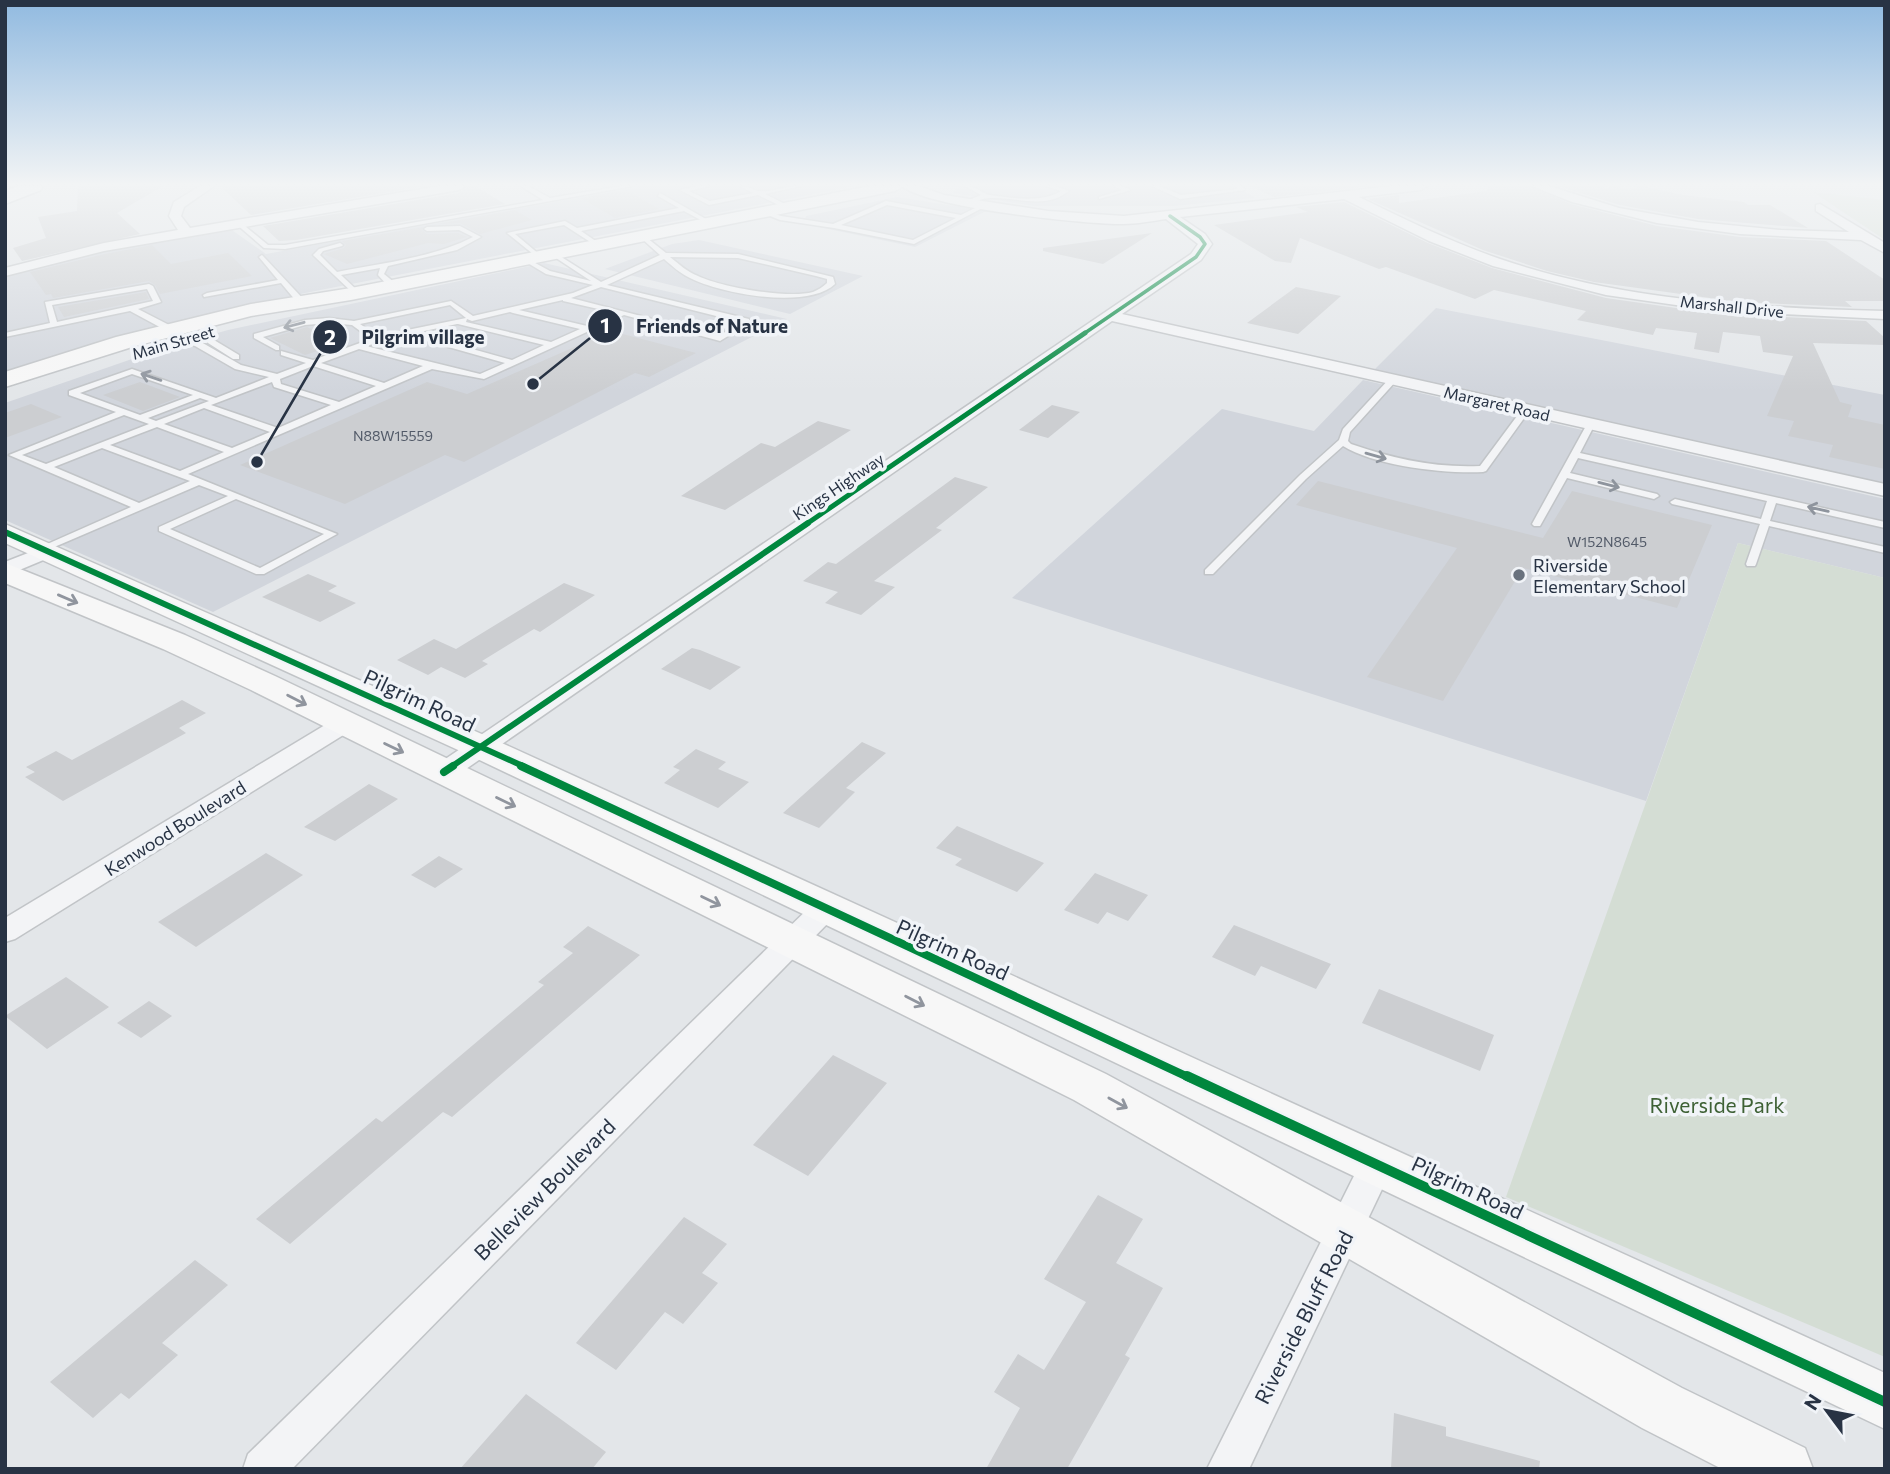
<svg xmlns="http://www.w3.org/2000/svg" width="1890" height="1474" font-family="Commissioner,sans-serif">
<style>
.built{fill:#d1d5dc}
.green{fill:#d4ddd4}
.building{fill:#ccced1}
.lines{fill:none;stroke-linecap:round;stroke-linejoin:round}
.lane-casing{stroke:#c1c4c7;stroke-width:3}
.street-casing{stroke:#c1c4c7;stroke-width:3}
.secondary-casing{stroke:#c1c4c7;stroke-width:3}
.highway-casing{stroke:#b6b9be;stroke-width:3}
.lane{fill:#f3f4f6;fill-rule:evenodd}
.street{fill:#f3f4f6;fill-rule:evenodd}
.secondary{fill:#f7f7f7;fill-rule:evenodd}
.highway{fill:#f7f7f7;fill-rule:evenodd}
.cycleway-far4-casing{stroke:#f1f4f8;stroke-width:6}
.cycleway-far3-casing{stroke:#f1f4f8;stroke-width:9}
.cycleway-far2-casing{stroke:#f1f4f8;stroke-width:10}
.cycleway-far1-casing{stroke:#f1f4f8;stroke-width:12}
.cycleway-casing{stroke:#f1f4f8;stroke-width:15}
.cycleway-far4{stroke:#00873e;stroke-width:3.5}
.cycleway-far3{stroke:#00873e;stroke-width:5}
.cycleway-far2{stroke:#00873e;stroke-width:6}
.cycleway-far1{stroke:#00873e;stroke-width:8}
.cycleway{stroke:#00873e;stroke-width:10}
.oneway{stroke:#8e949d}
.oneway2{stroke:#90959e}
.poi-dot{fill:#69727e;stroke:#f1f4f8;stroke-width:2.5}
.labels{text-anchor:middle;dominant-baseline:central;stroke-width:7;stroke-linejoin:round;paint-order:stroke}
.number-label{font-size:14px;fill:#525a68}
.far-street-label{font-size:16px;fill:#283344;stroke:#f1f4f8}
.poi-label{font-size:18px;fill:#283344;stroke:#f1f4f8;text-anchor:start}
.street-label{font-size:18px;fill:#283344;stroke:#f1f4f8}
.near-street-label{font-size:21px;fill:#283344;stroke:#f1f4f8}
.near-park-label{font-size:21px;fill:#3e6135;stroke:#f1f4f8}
.leader{fill:none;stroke:#283344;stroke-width:2.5}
.callout-dot{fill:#283344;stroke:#f1f4f8;stroke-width:2.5}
.mark-label{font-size:21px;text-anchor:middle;font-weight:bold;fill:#fff}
.callout-label{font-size:19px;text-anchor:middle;font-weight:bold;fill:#283344;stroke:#f1f4f8;stroke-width:7;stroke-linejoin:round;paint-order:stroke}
</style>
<rect width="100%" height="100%" fill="#e3e6e9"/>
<g class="built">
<polygon points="644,186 855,186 305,293 201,317 5,376 5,276 106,250 229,228 266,254"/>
<polygon points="959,186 1237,186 1255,198 1174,206 1034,206 953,193"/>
<polygon points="897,197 986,211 915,247 804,224 806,216"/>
<polygon points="699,240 863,276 790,314 605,269 672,244"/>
<polygon points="544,263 787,319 213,612 5,520 5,403 155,351 228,330"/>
<polygon points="1436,308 1885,395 1885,483 1374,370"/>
<polygon points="1363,380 1885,499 1885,578 1738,543 1646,801 1012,598 1222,409 1314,431"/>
</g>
<g class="green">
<polygon points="1813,192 1885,200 1885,240"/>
<polygon points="1738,543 1885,578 1885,1357 1506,1197"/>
</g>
<g class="building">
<polygon points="78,186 163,186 117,213 140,234 22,261 13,248 46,238 38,217 77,211"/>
<polygon points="220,186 425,186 251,215"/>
<polygon points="467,186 475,186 505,204 296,240 279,241 263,226 459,193"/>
<polygon points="1250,186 1371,186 1274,197"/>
<polygon points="1488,186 1529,186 1571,204 1657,226 1740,237 1826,241 1885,280 1885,301 1845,301 1852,307 1739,302 1594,282 1547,271 1483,250 1368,199 1399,195 1399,203 1487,191"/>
<polygon points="1557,186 1599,186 1607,188 1614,186 1629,190 1642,186 1683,195 1744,202 1748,205 1770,205 1808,228 1698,219 1620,205"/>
<polygon points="626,190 659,209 615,218 581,198"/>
<polygon points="1344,202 1428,243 1492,268 1606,298 1718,314 1866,321 1885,338 1885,345 1813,343 1840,402 1852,405 1848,417 1885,425 1885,469 1829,457 1833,445 1788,436 1794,421 1767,416 1793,356 1763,352 1760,336 1723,332 1719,353 1694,349 1697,333 1656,328 1653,335 1577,320 1586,311 1494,290 1475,299 1386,267 1379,269 1300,238 1291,263 1275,261 1214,225 1308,212 1296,207"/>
<polygon points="515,210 532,220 480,234 460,223 438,224"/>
<polygon points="423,227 422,230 427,234 458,233 467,237 444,244 428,243 347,264 324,254 344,248 346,245 342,241"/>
<polygon points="1152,233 1103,264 1043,251 1043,248"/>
<polygon points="152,245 171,264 228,253 252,276 160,294 155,285 149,281 53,298 51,294 46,295 30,272 105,254"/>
<polygon points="1296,287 1341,296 1298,334 1247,323"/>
<polygon points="146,292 149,299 64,317 58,307"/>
<polygon points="307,327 341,343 305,355 270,338"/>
<polygon points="611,331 696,353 649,377 635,373 464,462 445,455 345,504 240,465 427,382 467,394"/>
<polygon points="140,382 180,397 143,411 103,395"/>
<polygon points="31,404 62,417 5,438 5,413"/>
<polygon points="1052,405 1080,412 1048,438 1019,430"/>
<polygon points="818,421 851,430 725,510 681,496 761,443 775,447"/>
<polygon points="955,477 988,487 936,528 942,530 874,581 895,587 861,615 825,603 838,592 803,581 828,562 836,564"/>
<polygon points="1318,481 1543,538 1572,491 1712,525 1677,608 1523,568 1443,701 1367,677 1457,548 1296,505"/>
<polygon points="308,574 337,586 328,591 356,603 320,622 262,597"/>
<polygon points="564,583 595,595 540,632 534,629 482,661 488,664 465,678 441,667 428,675 397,660 434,639 456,649"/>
<polygon points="692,648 700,650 741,667 710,690 661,669"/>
<polygon points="182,700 206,713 179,728 186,733 63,801 25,777 35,772 26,767 56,751 72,760"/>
<polygon points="862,742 886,753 846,788 855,792 819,828 783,813"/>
<polygon points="696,749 726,762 718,769 749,782 718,808 664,783 680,770 673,767"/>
<polygon points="369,784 398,799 335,841 304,827"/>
<polygon points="957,826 1044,863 1017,892 955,865 962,859 936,848"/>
<polygon points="266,853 303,875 196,947 158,922"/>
<polygon points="439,856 463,869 435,888 411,875"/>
<polygon points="1095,873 1148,895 1128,921 1107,912 1098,924 1064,910"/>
<polygon points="1234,925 1331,964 1316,989 1261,966 1255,976 1212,957"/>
<polygon points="588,926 640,955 452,1117 443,1112 290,1244 256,1219 376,1118 382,1122 544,985 538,982 573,953 563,947"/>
<polygon points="66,977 109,1007 47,1049 5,1016"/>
<polygon points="1379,989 1494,1035 1480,1071 1362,1023"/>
<polygon points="149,1001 172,1016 141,1038 117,1023"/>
<polygon points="833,1055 887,1083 808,1176 753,1145"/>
<polygon points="1098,1195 1143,1219 1116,1263 1163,1288 1125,1355 1130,1358 1067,1469 986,1469 1020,1408 994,1392 1018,1354 1044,1370 1086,1302 1044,1279"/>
<polygon points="684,1217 727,1244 702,1273 718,1283 683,1324 665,1312 616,1370 576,1343"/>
<polygon points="195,1260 228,1285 162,1343 178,1355 129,1399 121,1393 93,1418 50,1382"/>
<polygon points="526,1394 606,1452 592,1469 460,1469"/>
<polygon points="1394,1413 1446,1427 1446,1436 1540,1461 1539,1469 1391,1469"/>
</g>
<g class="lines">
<g class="lane-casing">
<g id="lane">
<polygon points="521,186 528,186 550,198 621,186 633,186 285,249 264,248 235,223 240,222 268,245 285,245 543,200"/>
<path d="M698 186H709L689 191 710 201 753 193 740 186C748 186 751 189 758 191 769 193 788 185 801 186L765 194 789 206 787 209 758 195 709 205 680 190Z"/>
<path d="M965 186C975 185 981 193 990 195 1012 198 1042 203 1061 191L1046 186H1055L1069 191C1044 210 1020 197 991 198 983 198 977 201 969 204L967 201 981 195Z"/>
<polygon points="1113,186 1121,186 1131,190 1099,199 1099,197 1122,190"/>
<polygon points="1152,186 1159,186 1181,195 1238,189 1236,186 1242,186 1245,190 1180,199"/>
<polygon points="660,193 713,223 708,224 684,211 581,231 600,244 601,245 598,247 564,225 515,234 540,255 541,256 538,258 507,233 565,221 577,228 679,208 658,196"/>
<path d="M886 201 961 215 983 204 988 205 914 244 834 228 780 220 760 212 763 210 781 216 833 224ZM887 205 956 218 913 240 841 225Z"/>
<path d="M460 226 481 237 457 250 388 266 384 274 395 283V287H389L378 275 380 268 341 275 358 291 359 293 355 295 313 255 319 249 340 243 343 245 342 246 323 251 320 255 337 272C382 263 432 258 473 237L459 230 427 231 424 229 427 227Z"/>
<path d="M642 234 666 253 738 254 833 277 835 284C808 310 721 294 690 278 681 274 672 266 664 259L607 285 749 319V323L720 341 624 315 484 379 432 369 188 474 337 534 264 574H256L159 531V527L228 496 199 485 45 551 41 552 36 549 131 507 9 455 116 412 69 395V391L132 369 216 398 269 377 235 369 195 346 177 341V337L201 342 241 365 277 374 306 363 281 355V351L313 360 371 339 352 325 329 323 305 325 263 337 279 346V350H276L254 338V334L305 320 329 318 354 321 451 301 473 316 573 293 593 285 546 274 521 259 526 258 550 271 591 281 550 254 555 253 601 282 660 255 640 237V235ZM670 257 738 258 816 276 827 279V283C823 287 818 290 813 292 788 299 721 287 698 276 687 272 679 264 670 257ZM601 287 740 322 719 336 571 298ZM563 300V301L616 313 587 326 519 310ZM450 305 466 318 378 336 360 324ZM510 312 513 313 580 329 551 342 466 322 467 319 472 321ZM457 324H458L544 345 512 360 415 333ZM406 335 505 363 480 374 366 346ZM359 349 423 366 384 383 321 363ZM313 366 376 386 339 402 281 384 280 379ZM132 374 193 395 140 415 80 393ZM272 382 274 387 331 405 278 428 211 405ZM200 398 209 401 156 421 148 418ZM204 408 270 432 232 448 164 424ZM124 415 149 424 46 464 22 455ZM157 427 224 452 180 471 110 445ZM102 448 190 481 139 503 54 467ZM236 499 324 534 260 568 170 529Z"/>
<polygon points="262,255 307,303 307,307 301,307 281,283 204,297 203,295 207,293 278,280 259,257"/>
<path d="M149 284 153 286 161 302 138 309 173 327V331H167L130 311 5 337V333L50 323 45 302ZM147 289 153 301 57 322 52 305Z"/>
<polygon points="205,330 211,330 214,340 239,355 239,359 233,359 208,343"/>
<path d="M1390 378 1397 380 1350 432 1348 441 1351 444C1394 459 1435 468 1480 466L1523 408 1530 410 1486 471 1483 472C1445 474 1375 466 1343 446L1306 479 1213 574H1205V570L1300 475 1339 440 1343 429Z"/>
<polygon points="1591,421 1595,424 1580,453 1885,522 1885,528 1776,503 1770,521 1885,547 1885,553 1769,526 1756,564 1755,566 1747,566 1746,564 1760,524 1672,504 1670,502 1675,499 1761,519 1767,501 1578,458 1570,473 1657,494 1659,496 1654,499 1567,478 1540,526 1534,526 1532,524 1587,424"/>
</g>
</g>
<g class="street-casing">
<g id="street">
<polygon points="200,186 214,186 184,207 181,216 190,228 439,186 465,186 459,190 104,251 5,276 5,268 104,243 178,230 169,216 174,202"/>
<path d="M902 186H919L944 195 1048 211 1124 216 1392 186H1427L1421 190 1359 197C1406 220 1451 242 1500 259 1623 301 1756 308 1885 311V319L1718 311 1606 295 1493 266 1429 241 1344 199 1180 217 1205 234 1212 244 1201 260 1122 314 1885 484V496L1112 321 453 778 444 780 435 778 431 772 435 766 1191 254 1198 244 1166 219C1152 221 1137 224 1123 224 1084 224 928 208 902 186Z"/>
<polygon points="1532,186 1549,186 1619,208 1698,222 1781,230 1849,232 1816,211 1816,205 1820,204 1885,243 1885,253 1861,240 1740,234 1657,223 1572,202"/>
<polygon points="46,546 53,548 56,552 53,556 5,576 5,562"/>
<polygon points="344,717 353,719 356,724 353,729 15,939 5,942 5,918 335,719"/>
<polygon points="825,899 835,902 839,909 835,916 292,1469 243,1469 248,1454 815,902"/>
<polygon points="1377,1150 1389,1154 1394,1164 1249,1469 1207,1469 1365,1154"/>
</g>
</g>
<g class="secondary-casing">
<g id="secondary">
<polygon points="870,186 904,186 895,191 351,300 251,316 132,347 5,387 5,372 116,337 251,304 351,288"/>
<polygon points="5,524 493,739 1885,1373 1885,1429 469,755 5,543"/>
<polygon points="5,563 185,635 275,676 1106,1074 1682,1388 1805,1448 1813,1469 1722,1469 1642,1428 1074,1100 251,690 163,649 5,583"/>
</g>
</g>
<g class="highway-casing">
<polygon id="highway" points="18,186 43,186 41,190 5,204 5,191"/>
</g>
<use href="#lane" class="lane"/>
<use href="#street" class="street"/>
<use href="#secondary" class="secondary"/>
<use href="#highway" class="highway"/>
<g class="cycleway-far4-casing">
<polyline id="cycleway-far4" points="1082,335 1196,257 1205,244 1200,237 1170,216"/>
</g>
<g class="cycleway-far3-casing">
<polyline id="cycleway-far3" points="805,525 1085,333"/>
</g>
<g class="cycleway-far2-casing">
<g id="cycleway-far2">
<polyline points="5,532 525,767"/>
<polyline points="451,767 808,523"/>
</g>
</g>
<g class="cycleway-far1-casing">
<g id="cycleway-far1">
<polyline points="521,766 1190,1078"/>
<polyline points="444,772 453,766"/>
</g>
</g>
<g class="cycleway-casing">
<polyline id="cycleway" points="1187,1076 1885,1402"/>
</g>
<use href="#cycleway-far4" class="cycleway-far4"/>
<use href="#cycleway-far3" class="cycleway-far3"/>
<use href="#cycleway-far2" class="cycleway-far2"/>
<use href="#cycleway-far1" class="cycleway-far1"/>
<use href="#cycleway" class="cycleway"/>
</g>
<defs><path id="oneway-shaft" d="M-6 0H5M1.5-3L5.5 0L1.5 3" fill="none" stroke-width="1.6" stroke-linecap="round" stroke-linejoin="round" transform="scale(1.75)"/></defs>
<g class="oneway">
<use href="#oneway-shaft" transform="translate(294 325) rotate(165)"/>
<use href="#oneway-shaft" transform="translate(151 377) rotate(-161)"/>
<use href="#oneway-shaft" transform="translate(1376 456) rotate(16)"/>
<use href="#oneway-shaft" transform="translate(1609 485) rotate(14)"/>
<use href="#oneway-shaft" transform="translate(1818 509) rotate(-167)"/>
</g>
<g class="oneway2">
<use href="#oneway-shaft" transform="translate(68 599) rotate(23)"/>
<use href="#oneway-shaft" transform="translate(297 700) rotate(27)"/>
<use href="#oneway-shaft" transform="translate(394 748) rotate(26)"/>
<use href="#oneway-shaft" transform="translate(506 802) rotate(26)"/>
<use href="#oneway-shaft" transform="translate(711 901) rotate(26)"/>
<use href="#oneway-shaft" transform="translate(915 1001) rotate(27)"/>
<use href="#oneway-shaft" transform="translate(1118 1103) rotate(29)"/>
</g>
<linearGradient id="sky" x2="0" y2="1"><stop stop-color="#91bae0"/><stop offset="0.47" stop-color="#f2f4f5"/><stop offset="1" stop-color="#f2f4f5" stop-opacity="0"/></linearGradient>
<rect width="1890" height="392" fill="url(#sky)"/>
<circle class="poi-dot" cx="1519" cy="575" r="7"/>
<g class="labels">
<g class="number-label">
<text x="393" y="435">N88W15559</text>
<text x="1607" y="541">W152N8645</text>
</g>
<g class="far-street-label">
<text transform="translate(1732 306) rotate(6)">Marshall Drive</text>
<text transform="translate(173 342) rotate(-16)">Main Street</text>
<text transform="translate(1497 403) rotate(13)">Margaret Road</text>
<text transform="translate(838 486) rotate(-34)">Kings Highway</text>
</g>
<g class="poi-label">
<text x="1533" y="565">Riverside<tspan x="1533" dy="21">Elementary School</tspan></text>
</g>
<g class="street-label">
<text transform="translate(175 828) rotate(-32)">Kenwood Boulevard</text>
</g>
<g class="near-street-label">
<text transform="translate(420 700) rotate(25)">Pilgrim Road</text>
<text transform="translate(953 949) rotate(24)">Pilgrim Road</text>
<text transform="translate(1468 1187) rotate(25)">Pilgrim Road</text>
<text transform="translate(544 1189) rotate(-45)">Belleview Boulevard</text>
<text transform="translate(1303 1317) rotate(-63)">Riverside Bluff Road</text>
</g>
<g class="near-park-label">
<text x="1717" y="1104">Riverside Park</text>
</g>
</g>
<path class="leader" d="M533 384L605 326M257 462L330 337"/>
<g class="callout-dot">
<circle cx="533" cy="384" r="7"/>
<circle cx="257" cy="462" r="7"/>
<circle cx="605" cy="326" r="18"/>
<circle cx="330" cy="337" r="18"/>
</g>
<g class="mark-label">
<text x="605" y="333">1</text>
<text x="330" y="345">2</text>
</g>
<g class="callout-label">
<text x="712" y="333">Friends of Nature</text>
<text x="423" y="344">Pilgrim village</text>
</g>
<rect width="1890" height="1474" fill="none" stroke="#283344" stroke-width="14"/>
<g transform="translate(1827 1411) rotate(302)" stroke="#f1f4f8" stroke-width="5" paint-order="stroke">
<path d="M0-5L12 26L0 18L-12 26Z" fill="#283344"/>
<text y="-10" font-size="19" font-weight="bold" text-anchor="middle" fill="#283344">N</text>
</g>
</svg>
